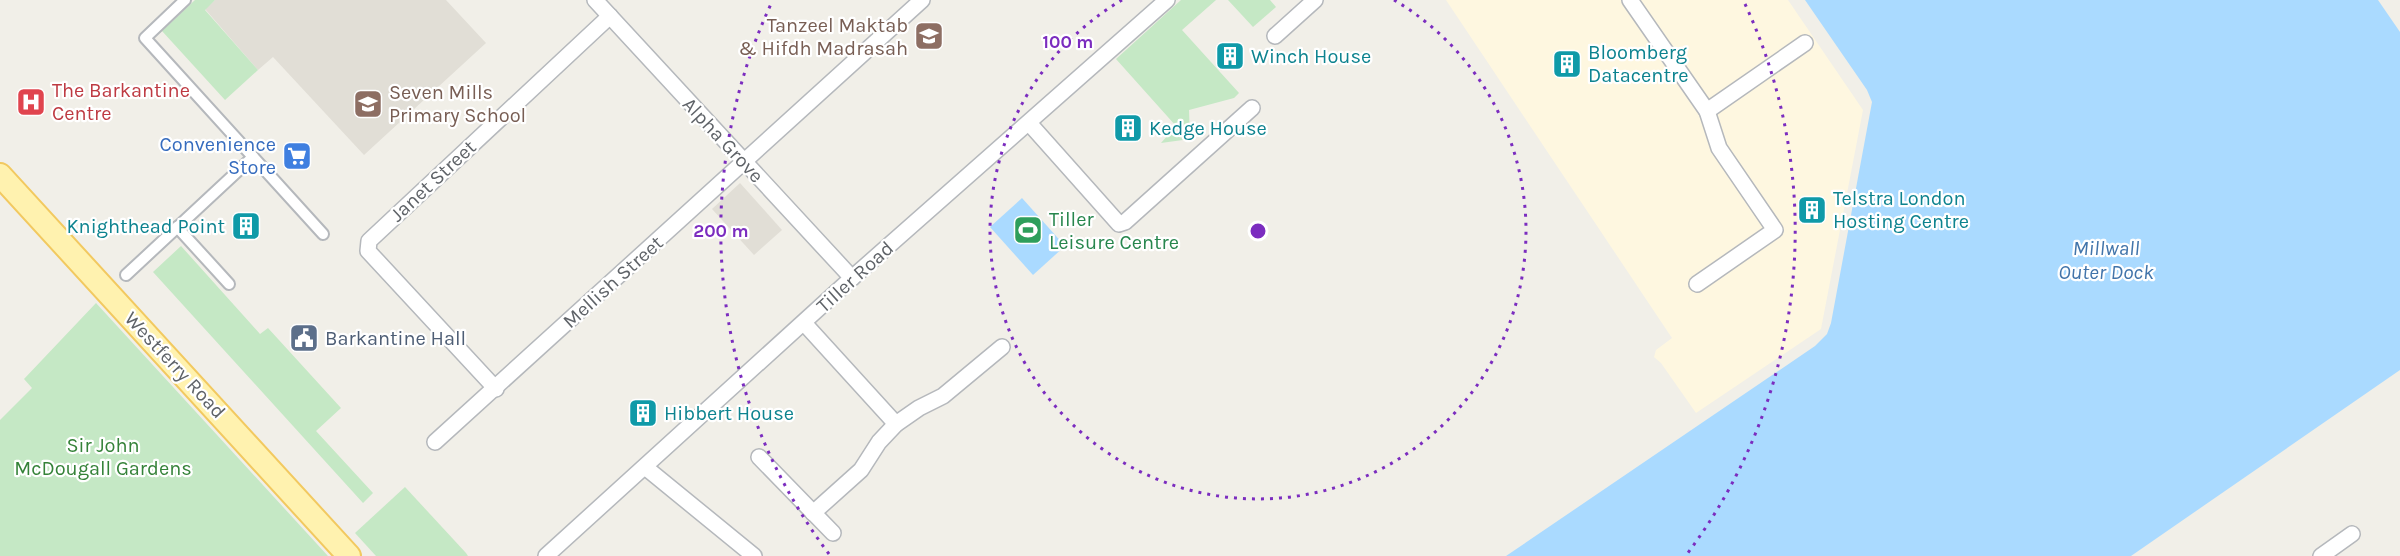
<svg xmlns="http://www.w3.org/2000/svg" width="2400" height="556" font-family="Karla,sans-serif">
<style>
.commercial{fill:#fef7e0}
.education{fill:#e1ded6}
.green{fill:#c5e8c5}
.water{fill:#aadaff}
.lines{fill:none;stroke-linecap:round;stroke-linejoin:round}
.pedestrian-casing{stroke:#b5b8bc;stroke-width:14}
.minor-casing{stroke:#b5b8bc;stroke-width:18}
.primary-casing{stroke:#f2c960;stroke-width:26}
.pedestrian{stroke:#fff;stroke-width:10}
.minor{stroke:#fff;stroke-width:15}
.primary{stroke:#fff2af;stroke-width:22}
.ring{fill:none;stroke:#7b2cbf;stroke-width:3;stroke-dasharray:3 6}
.labels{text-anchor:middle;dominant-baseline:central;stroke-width:4.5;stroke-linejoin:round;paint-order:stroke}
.education-label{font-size:20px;fill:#785e54;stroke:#fff;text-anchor:end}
.culture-label{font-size:20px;fill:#0d838f;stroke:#fff;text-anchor:start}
.health-label{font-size:20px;fill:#be3a42;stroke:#fff;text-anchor:start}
.street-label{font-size:20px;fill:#5f6368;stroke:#fff}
.shop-label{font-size:20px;fill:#366cbe;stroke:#fff;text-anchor:end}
.leisure-label{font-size:20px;fill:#27864d;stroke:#fff;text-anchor:start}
.service-label{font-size:20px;fill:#4e5e75;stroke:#fff;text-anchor:start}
.park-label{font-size:20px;fill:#348238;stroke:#fff}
.water-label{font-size:21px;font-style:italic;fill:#4174aa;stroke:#fff}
.centre{fill:#7b2cbf;stroke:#fff;stroke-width:3}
.ring-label{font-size:18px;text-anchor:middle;font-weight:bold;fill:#7b2cbf;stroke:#fff;stroke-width:4.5;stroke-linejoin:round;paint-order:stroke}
</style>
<rect width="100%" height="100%" fill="#f1efe8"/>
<polygon class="commercial" points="1446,0 1788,0 1863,110 1821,329 1696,413 1661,363 1654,357 1656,350 1672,338"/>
<g class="education">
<polygon points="215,0 446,0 486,43 364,155 273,57 258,70 205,9"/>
<polygon points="740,183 782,230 754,255 712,209"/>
</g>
<g class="green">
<polygon points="195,0 215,0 205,10 258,70 225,100 162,31"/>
<polygon points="1181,0 1216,0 1182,30 1239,93 1234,98 1189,110 1190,139 1161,143 1176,126 1116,59"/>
<polygon points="1228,0 1270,0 1276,7 1253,27"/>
<polygon points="181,246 260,334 268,328 341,408 316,431 373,493 363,503 153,272"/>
<polygon points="96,303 328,556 0,556 0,420 32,388 24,379"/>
<polygon points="405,487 466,553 468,556 376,556 355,533"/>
</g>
<g class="water">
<polygon points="1805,0 2378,0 2400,32 2400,370 2131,556 1506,556 1815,346 1827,334 1831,323 1872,102 1867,90"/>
<polygon points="1022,198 1065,246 1033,275 990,227"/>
</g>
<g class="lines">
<g class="pedestrian-casing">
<g id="pedestrian">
<polyline points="185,0 145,38 323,234"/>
<polyline points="177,227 229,284"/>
<polyline points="126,275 253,157"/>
</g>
</g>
<g class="minor-casing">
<g id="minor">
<polyline points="595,0 852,278"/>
<polyline points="1630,0 1707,111 1719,148 1775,230 1697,284"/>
<polyline points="1275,36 1315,0"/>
<polyline points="1707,111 1805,43"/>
<polyline points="1029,123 1119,224 1125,222 1252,108"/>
<polyline points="804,323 896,424"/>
<polyline points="496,389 368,251 369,241 610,16"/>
<polyline points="435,442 922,0"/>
<polyline points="759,457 833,533"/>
<polyline points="645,467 754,556"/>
<polyline points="813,513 861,470 879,442 896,424 919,408 943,396 1002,347"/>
<polyline points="546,556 852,278 1167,0"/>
<polyline points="2321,556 2352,534"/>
</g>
</g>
<g class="primary-casing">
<polyline id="primary" points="0,175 349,556"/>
</g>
<use href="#pedestrian" class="pedestrian"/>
<use href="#minor" class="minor"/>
<use href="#primary" class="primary"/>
</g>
<g class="ring">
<path d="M1394 0A268 268 0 1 1 1122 0"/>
<path d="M829 554A537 537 0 0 1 771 4M1745 4A537 537 0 0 1 1687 554"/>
</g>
<defs>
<g id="school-square" transform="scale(1.5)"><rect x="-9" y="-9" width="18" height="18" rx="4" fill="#8d6e63" stroke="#fff"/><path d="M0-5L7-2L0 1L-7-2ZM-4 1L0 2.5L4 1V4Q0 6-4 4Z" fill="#fff"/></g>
<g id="building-square" transform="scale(1.5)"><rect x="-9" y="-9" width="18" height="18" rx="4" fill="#0f9aa8" stroke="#fff"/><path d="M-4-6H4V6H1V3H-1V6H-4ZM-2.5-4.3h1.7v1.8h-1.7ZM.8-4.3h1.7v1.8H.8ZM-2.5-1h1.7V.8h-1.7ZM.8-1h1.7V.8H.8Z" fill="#fff"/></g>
<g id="hospital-square" transform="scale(1.5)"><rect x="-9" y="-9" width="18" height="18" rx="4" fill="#e0444e" stroke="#fff"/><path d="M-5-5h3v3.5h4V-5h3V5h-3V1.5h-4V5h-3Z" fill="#fff"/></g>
<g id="supermarket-square" transform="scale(1.5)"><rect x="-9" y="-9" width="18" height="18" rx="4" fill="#3f7fe0" stroke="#fff"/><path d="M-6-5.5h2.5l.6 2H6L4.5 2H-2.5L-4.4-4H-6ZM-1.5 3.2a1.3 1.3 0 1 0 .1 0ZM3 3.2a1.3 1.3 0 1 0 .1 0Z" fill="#fff"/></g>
<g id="stadium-square" transform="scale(1.5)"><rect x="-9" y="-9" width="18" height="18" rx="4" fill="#2e9e5b" stroke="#fff"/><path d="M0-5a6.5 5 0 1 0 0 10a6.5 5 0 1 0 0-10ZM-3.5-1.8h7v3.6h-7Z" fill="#fff"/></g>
<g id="civic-square" transform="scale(1.5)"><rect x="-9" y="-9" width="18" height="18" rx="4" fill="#5c6f8a" stroke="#fff"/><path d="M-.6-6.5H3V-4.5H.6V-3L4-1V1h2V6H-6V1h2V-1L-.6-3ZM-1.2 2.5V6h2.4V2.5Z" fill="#fff"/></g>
</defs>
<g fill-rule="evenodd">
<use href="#school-square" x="929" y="36"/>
<use href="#building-square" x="1230" y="56"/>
<use href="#building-square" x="1567" y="64"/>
<use href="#hospital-square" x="31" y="102"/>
<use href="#school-square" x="368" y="104"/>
<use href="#building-square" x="1128" y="128"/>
<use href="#supermarket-square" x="297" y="156"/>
<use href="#building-square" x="1812" y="210"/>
<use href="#building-square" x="246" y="226"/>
<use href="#stadium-square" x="1028" y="230"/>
<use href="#civic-square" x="304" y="338"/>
<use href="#building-square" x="643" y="413"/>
</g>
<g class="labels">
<g class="education-label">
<text x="908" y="25">Tanzeel Maktab<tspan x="908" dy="23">&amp; Hifdh Madrasah</tspan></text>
<text x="389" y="92" text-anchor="start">Seven Mills<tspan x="389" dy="23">Primary School</tspan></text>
</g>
<g class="culture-label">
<text x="1588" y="52">Bloomberg<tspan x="1588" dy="23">Datacentre</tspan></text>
<text x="1251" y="56">Winch House</text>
<text x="1149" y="128">Kedge House</text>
<text x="1833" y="198">Telstra London<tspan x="1833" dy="23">Hosting Centre</tspan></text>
<text x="225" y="226" text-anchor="end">Knighthead Point</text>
<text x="664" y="413">Hibbert House</text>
</g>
<g class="health-label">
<text x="52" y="90">The Barkantine<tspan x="52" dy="23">Centre</tspan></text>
</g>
<g class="street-label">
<text transform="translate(723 140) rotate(47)">Alpha Grove</text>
<text transform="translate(433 181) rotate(-43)">Janet Street</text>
<text transform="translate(855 277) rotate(-42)">Tiller Road</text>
<text transform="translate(613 282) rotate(-42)">Mellish Street</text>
<text transform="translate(175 365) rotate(47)">Westferry Road</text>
</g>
<g class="shop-label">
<text x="276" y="144">Convenience<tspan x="276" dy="23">Store</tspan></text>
</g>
<g class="leisure-label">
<text x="1049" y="219">Tiller<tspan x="1049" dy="23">Leisure Centre</tspan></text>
</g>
<g class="service-label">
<text x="325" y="338">Barkantine Hall</text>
</g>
<g class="park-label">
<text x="103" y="445">Sir John<tspan x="103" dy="23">McDougall Gardens</tspan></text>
</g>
<g class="water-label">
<text x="2106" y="248">Millwall<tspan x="2106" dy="24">Outer Dock</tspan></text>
</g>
</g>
<circle cx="1258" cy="231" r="9" class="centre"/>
<g class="ring-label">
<text x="1068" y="48">100 m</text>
<text x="721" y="237">200 m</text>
</g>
</svg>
